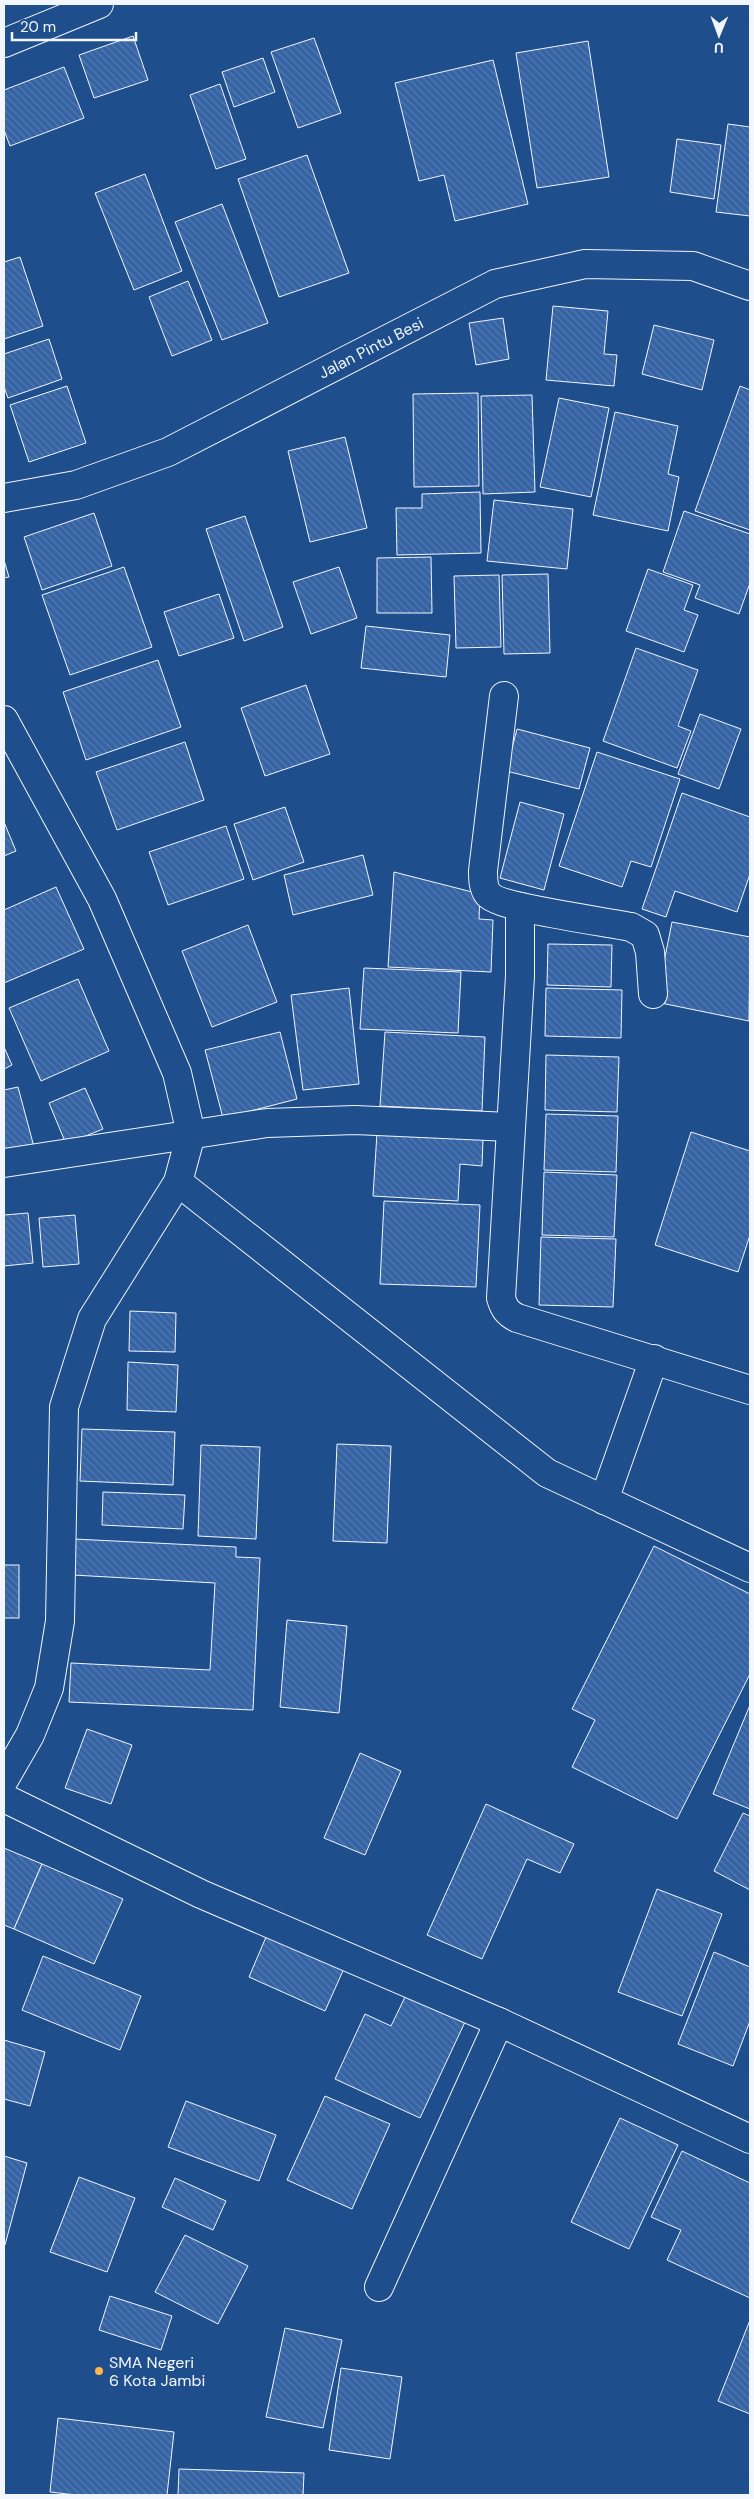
<svg xmlns="http://www.w3.org/2000/svg" width="754" height="2499" font-family="'DM Sans',sans-serif">
<style>
.building{fill:url(#building-back-hatch);stroke:#f2f6ff}
.lines{fill:none;stroke-linecap:round;stroke-linejoin:round}
.minor-casing{stroke:#f2f6ff;stroke-width:30}
.minor{stroke:#1f4e8c;stroke-width:28}
.poi-dot{fill:#ffb74d;stroke:#1f4e8c;stroke-width:2}
.labels{text-anchor:middle;dominant-baseline:central;stroke-width:4;stroke-linejoin:round;paint-order:stroke}
.street-label{font-size:16px;fill:#f2f6ff;stroke:#1f4e8c}
.poi-label{font-size:16px;fill:#f2f6ff;stroke:#1f4e8c;text-anchor:start}
</style>
<defs>
<pattern id="building-back-hatch" width="6" height="6" patternUnits="userSpaceOnUse" patternTransform="scale(1.25)"><rect width="6" height="6" fill="#3563a3"/><path d="M-1 5l2 2M0 0l6 6M5-1l2 2" fill="none" stroke="#537ab1"/></pattern>
</defs>
<rect width="100%" height="100%" fill="#1f4e8c"/>
<g class="building">
<polygon points="133,36 148,80 94,98 79,55"/>
<polygon points="314,38 341,113 298,128 271,52"/>
<polygon points="588,41 609,177 537,188 516,53"/>
<polygon points="263,58 275,92 234,107 222,72"/>
<polygon points="493,60 528,204 455,221 444,175 419,181 395,83"/>
<polygon points="64,67 84,118 10,146 4,130 4,90"/>
<polygon points="220,84 246,159 216,169 190,95"/>
<polygon points="728,124 750,127 750,216 716,212"/>
<polygon points="677,139 721,145 714,199 670,192"/>
<polygon points="307,155 349,273 279,297 238,179"/>
<polygon points="145,174 182,271 134,290 95,193"/>
<polygon points="222,204 268,323 222,340 175,222"/>
<polygon points="20,257 43,326 4,339 4,262"/>
<polygon points="188,281 212,340 172,356 149,297"/>
<polygon points="553,306 608,311 604,354 617,355 614,386 546,380"/>
<polygon points="503,318 509,359 476,365 469,323"/>
<polygon points="654,325 714,340 702,390 642,374"/>
<polygon points="49,339 62,379 8,398 4,387 4,354"/>
<polygon points="67,386 86,443 29,462 10,405"/>
<polygon points="740,386 750,390 750,530 695,511"/>
<polygon points="478,393 479,486 414,487 413,394"/>
<polygon points="532,395 535,492 483,494 481,396"/>
<polygon points="559,398 609,408 591,497 540,487"/>
<polygon points="615,412 678,426 668,474 679,477 668,531 593,515"/>
<polygon points="345,437 367,528 310,542 288,451"/>
<polygon points="480,492 481,553 397,555 396,508 422,508 422,494"/>
<polygon points="494,500 573,509 567,569 487,561"/>
<polygon points="684,511 750,534 750,583 739,614 695,598 700,585 663,572"/>
<polygon points="94,513 112,566 42,590 24,537"/>
<polygon points="245,516 283,627 244,641 206,529"/>
<polygon points="431,557 432,613 377,613 377,558"/>
<polygon points="4,560 9,577 4,578"/>
<polygon points="124,567 152,647 70,675 42,595"/>
<polygon points="339,567 357,618 311,634 293,582"/>
<polygon points="648,569 693,585 684,610 698,615 684,652 626,631"/>
<polygon points="548,574 550,653 504,654 502,575"/>
<polygon points="499,575 501,647 456,648 454,576"/>
<polygon points="219,594 234,638 179,656 164,612"/>
<polygon points="366,626 450,635 446,677 361,668"/>
<polygon points="636,648 698,670 678,726 691,731 677,768 603,741"/>
<polygon points="158,660 181,727 86,760 63,692"/>
<polygon points="306,685 330,754 265,776 241,708"/>
<polygon points="700,714 741,729 719,789 678,774"/>
<polygon points="517,729 590,748 579,789 506,771"/>
<polygon points="185,742 204,800 117,830 96,772"/>
<polygon points="597,752 680,779 651,867 631,861 622,887 559,866"/>
<polygon points="682,793 750,817 750,874 737,912 675,891 666,917 642,909"/>
<polygon points="520,802 564,814 544,890 500,878"/>
<polygon points="285,807 304,862 253,880 234,824"/>
<polygon points="4,822 16,851 4,856"/>
<polygon points="226,826 244,879 168,905 149,852"/>
<polygon points="363,855 373,895 293,915 284,875"/>
<polygon points="394,872 480,894 479,919 493,920 491,972 388,967"/>
<polygon points="56,887 84,949 4,983 4,910"/>
<polygon points="672,922 750,937 749,1021 656,1002"/>
<polygon points="248,925 277,1002 212,1027 182,951"/>
<polygon points="548,944 612,945 611,987 547,985"/>
<polygon points="364,968 461,972 458,1033 360,1029"/>
<polygon points="78,979 109,1051 41,1081 9,1008"/>
<polygon points="349,988 359,1084 303,1090 291,995"/>
<polygon points="546,988 622,990 621,1038 545,1036"/>
<polygon points="280,1032 297,1099 223,1118 205,1050"/>
<polygon points="385,1032 485,1037 482,1111 380,1106"/>
<polygon points="4,1047 12,1065 4,1069"/>
<polygon points="546,1055 619,1057 617,1112 545,1110"/>
<polygon points="18,1087 34,1147 4,1155 4,1090"/>
<polygon points="85,1088 103,1129 66,1144 49,1103"/>
<polygon points="546,1114 618,1116 616,1172 544,1170"/>
<polygon points="691,1132 750,1151 750,1235 738,1272 655,1245"/>
<polygon points="377,1133 483,1139 482,1166 460,1164 458,1201 373,1196"/>
<polygon points="544,1172 617,1175 614,1237 542,1235"/>
<polygon points="384,1201 480,1205 476,1287 380,1284"/>
<polygon points="28,1213 33,1263 4,1266 4,1215"/>
<polygon points="75,1215 79,1264 43,1267 39,1218"/>
<polygon points="541,1237 616,1239 613,1307 539,1305"/>
<polygon points="130,1311 176,1313 175,1352 129,1351"/>
<polygon points="128,1362 178,1365 176,1412 127,1410"/>
<polygon points="82,1429 175,1432 173,1485 80,1481"/>
<polygon points="337,1444 391,1446 387,1543 333,1541"/>
<polygon points="201,1445 260,1447 256,1539 198,1536"/>
<polygon points="103,1492 185,1495 183,1529 102,1525"/>
<polygon points="74,1539 236,1547 236,1557 260,1558 253,1710 69,1702 71,1663 210,1670 215,1583 73,1575"/>
<polygon points="654,1546 750,1594 750,1674 677,1819 572,1767 595,1720 572,1709"/>
<rect x="4" y="1565" width="15" height="53"/>
<polygon points="287,1620 347,1626 339,1713 280,1707"/>
<polygon points="750,1705 750,1809 713,1794"/>
<polygon points="87,1729 132,1745 111,1804 65,1788"/>
<polygon points="360,1753 401,1771 365,1855 324,1838"/>
<polygon points="486,1804 574,1844 560,1873 527,1859 482,1959 427,1935"/>
<polygon points="743,1813 750,1816 750,1890 714,1871"/>
<polygon points="4,1848 42,1864 14,1929 4,1925"/>
<polygon points="42,1864 123,1899 94,1964 14,1929"/>
<polygon points="657,1889 722,1914 682,2016 618,1992"/>
<polygon points="269,1930 346,1964 325,2011 249,1977"/>
<polygon points="714,1952 750,1967 750,2021 733,2066 678,2044"/>
<polygon points="43,1956 141,1996 120,2050 22,2010"/>
<polygon points="406,1995 465,2022 420,2118 335,2079 365,2014 391,2026"/>
<polygon points="4,2040 45,2052 30,2106 4,2099"/>
<polygon points="325,2096 390,2124 352,2209 287,2180"/>
<polygon points="186,2101 276,2135 259,2181 168,2147"/>
<polygon points="620,2118 678,2145 629,2249 571,2222"/>
<polygon points="682,2151 750,2183 750,2298 667,2260 681,2230 651,2217"/>
<polygon points="4,2156 27,2163 5,2245 4,2244"/>
<polygon points="79,2177 135,2198 107,2272 50,2252"/>
<polygon points="175,2178 226,2201 213,2230 162,2207"/>
<polygon points="185,2235 248,2266 218,2324 155,2292"/>
<polygon points="110,2296 172,2316 161,2350 99,2330"/>
<polygon points="750,2320 750,2414 718,2401"/>
<polygon points="285,2328 342,2340 323,2428 266,2417"/>
<polygon points="341,2368 402,2377 390,2459 329,2450"/>
<polygon points="58,2418 174,2432 167,2495 76,2495 50,2492"/>
<polygon points="179,2469 304,2473 303,2495 178,2495"/>
</g>
<g class="lines">
<g class="minor-casing">
<g id="minor">
<polyline points="4,43 99,4"/>
<polyline points="4,498 76,485 168,452 495,284 585,264 693,266 750,286"/>
<path d="M504 696 483 871C483 878 483 888 488 894 499 908 608 922 631 927L645 935 650 952 653 994"/>
<polyline points="4,720 102,899 177,1073 191,1134 178,1182 547,1473 750,1568"/>
<path d="M520 907V976L501 1298C504 1308 507 1313 517 1318L750 1390"/>
<polyline points="4,1163 267,1123 355,1120 510,1127"/>
<polyline points="604,1500 654,1359"/>
<polyline points="4,1780 30,1735 49,1688 60,1621 64,1407 92,1319 178,1182"/>
<polyline points="4,1798 201,1894 499,2022 750,2139"/>
<polyline points="379,2287 499,2022"/>
</g>
</g>
<use href="#minor" class="minor"/>
</g>
<circle class="poi-dot" cx="99" cy="2371" r="5"/>
<g class="labels">
<g class="street-label">
<text transform="translate(371 348) rotate(-27)">Jalan Pintu Besi</text>
</g>
<g class="poi-label">
<text x="109" y="2362">SMA Negeri<tspan x="109" dy="18">6 Kota Jambi</tspan></text>
</g>
</g>
<rect width="754" height="2499" fill="none" stroke="#f2f6ff" stroke-width="10"/>
<g transform="translate(719 35) rotate(181)" stroke="#1f4e8c" stroke-width="4" paint-order="stroke">
<path d="M0-4L9 19L0 12L-9 19Z" fill="#f2f6ff"/>
<text y="-8" font-size="14" font-weight="bold" text-anchor="middle" fill="#f2f6ff">U</text>
</g>
<path d="M12 32v8h124v-8" fill="none" stroke="#f2f6ff" stroke-width="2.5"/>
<text x="20" y="32" font-size="15" fill="#f2f6ff" stroke="#1f4e8c" stroke-width="4" paint-order="stroke">20 m</text>
</svg>
